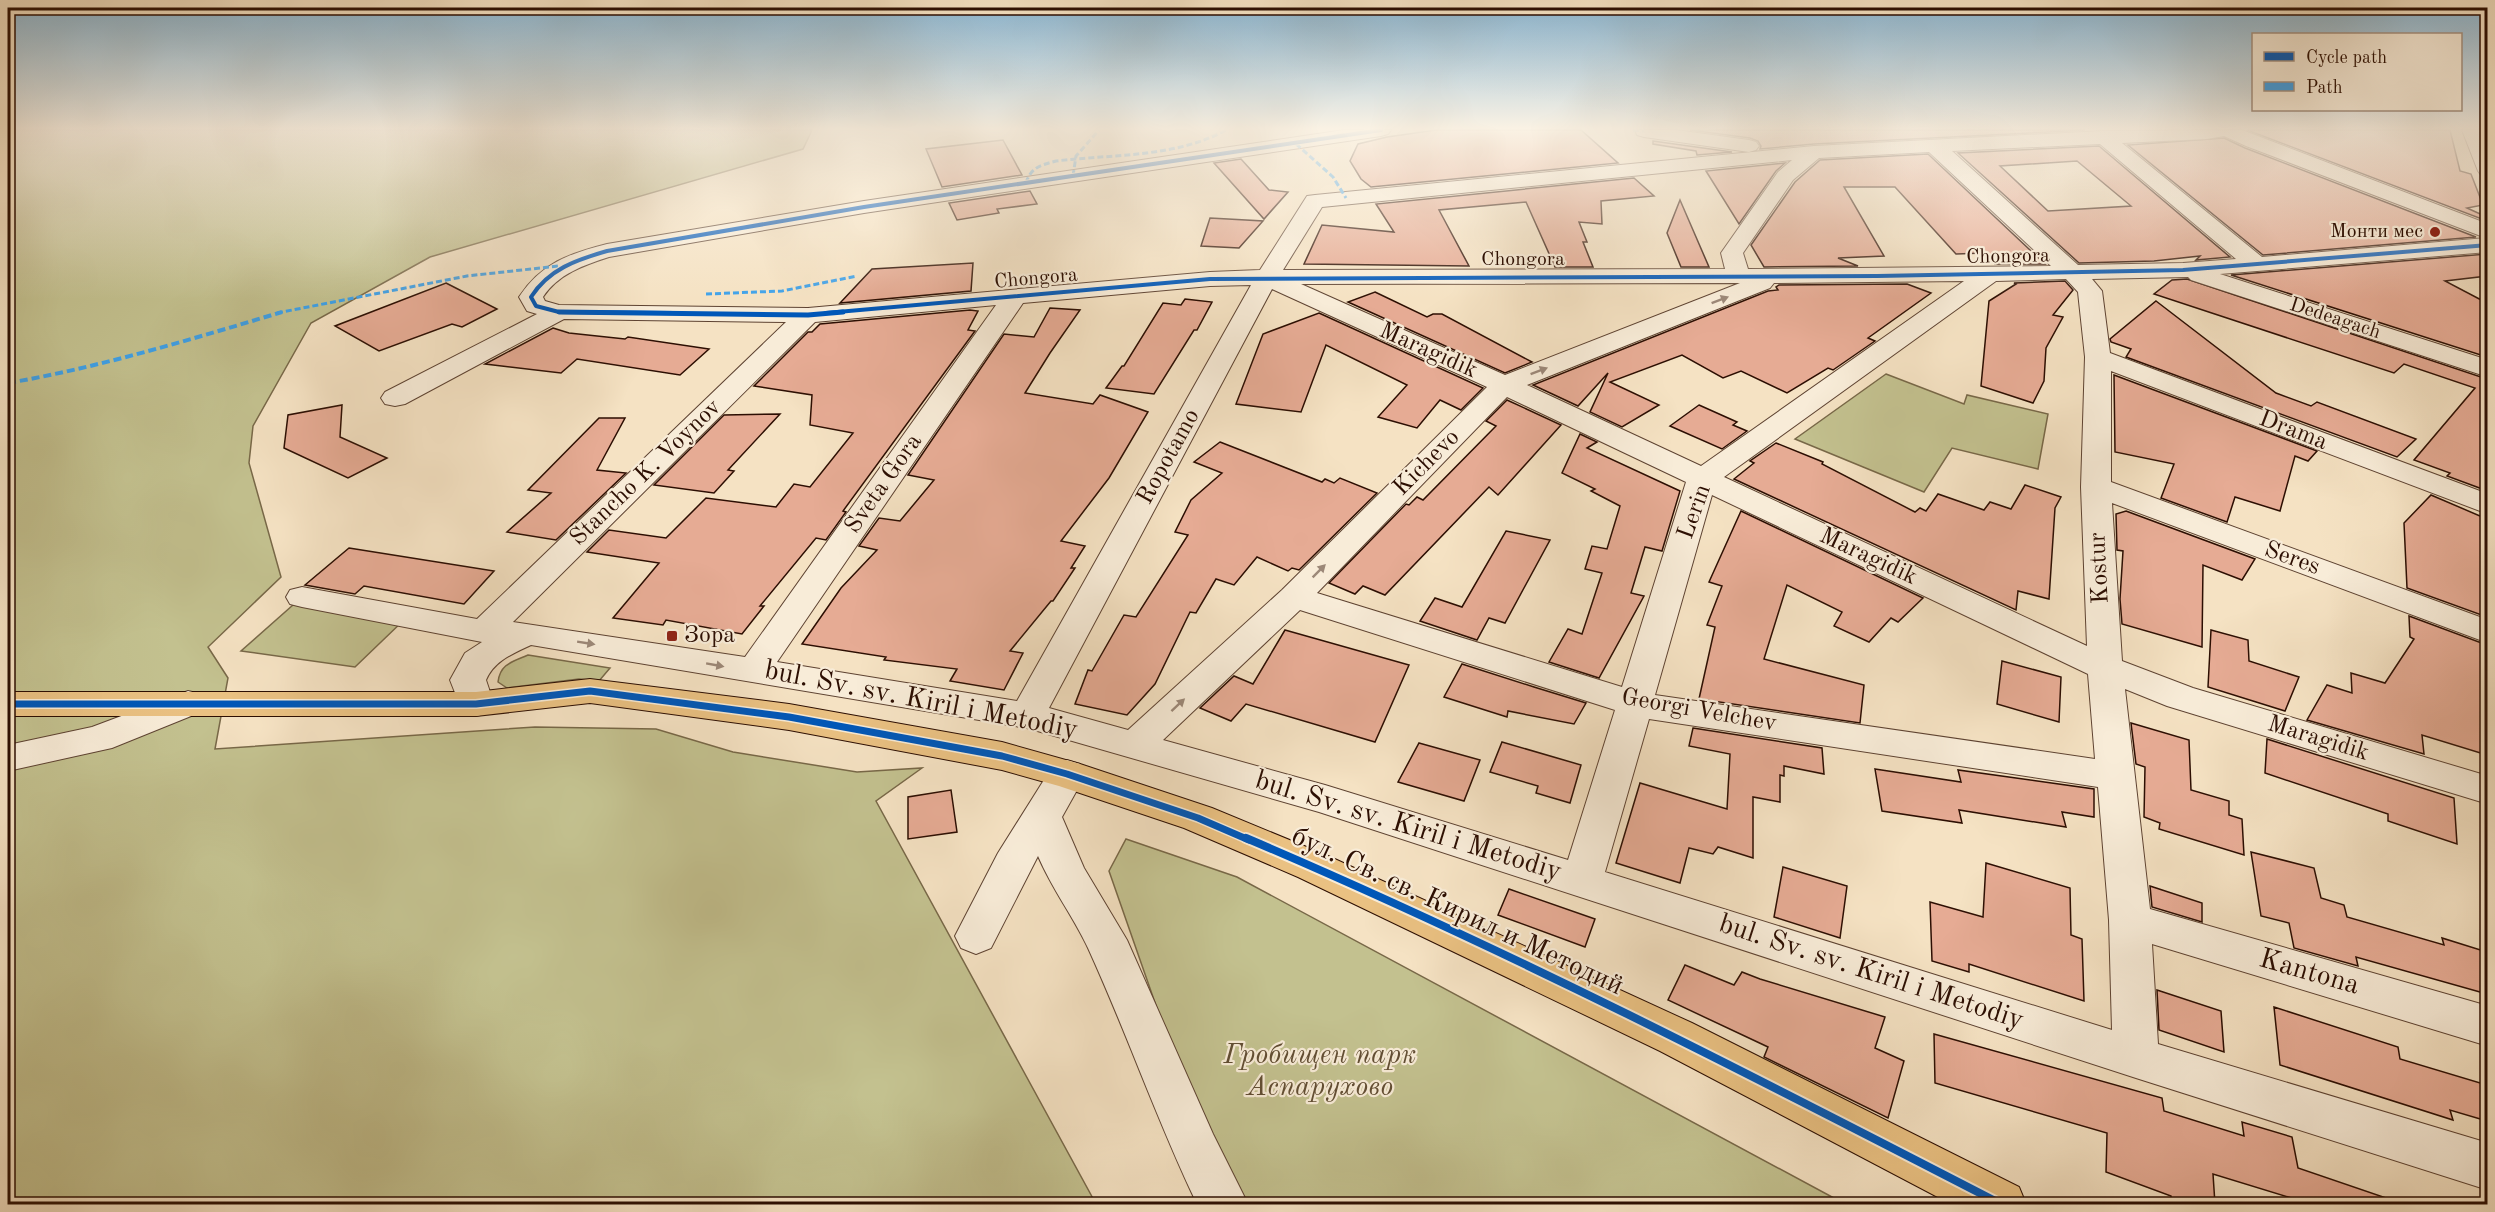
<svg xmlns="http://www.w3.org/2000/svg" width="2495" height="1212" font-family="'Old Standard TT',serif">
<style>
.green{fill:#c3c18f;stroke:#786848;stroke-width:1.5}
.building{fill:#e6ab94;stroke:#2c0e02;stroke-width:1.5;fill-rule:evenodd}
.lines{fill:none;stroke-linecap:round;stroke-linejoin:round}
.minor-casing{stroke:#5e4332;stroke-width:2}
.major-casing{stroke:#2c0e02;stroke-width:2}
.minor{fill:#f8ecd8;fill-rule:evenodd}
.major{fill:#eac182;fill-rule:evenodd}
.quiet-far1{stroke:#3ea1e9;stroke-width:3;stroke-dasharray:6 3;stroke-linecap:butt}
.quiet{stroke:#3ea1e9;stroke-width:4;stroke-dasharray:8 4;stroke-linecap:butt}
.cycleway-far3-casing{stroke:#f8ecd8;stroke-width:6}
.cycleway-far2-casing{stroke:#f8ecd8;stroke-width:8}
.cycleway-far1-casing{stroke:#f8ecd8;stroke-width:10}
.cycleway-casing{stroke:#f8ecd8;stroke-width:12}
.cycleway-far3{stroke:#0057b8;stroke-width:4}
.cycleway-far2{stroke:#0057b8;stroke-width:5}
.cycleway-far1{stroke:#0057b8;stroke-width:7}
.cycleway{stroke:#0057b8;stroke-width:8}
.oneway{fill:#9c8878}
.poi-dot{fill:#8f2418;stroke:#f8ecd8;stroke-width:2}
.labels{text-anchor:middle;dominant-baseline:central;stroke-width:4.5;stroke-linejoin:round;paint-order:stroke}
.far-poi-label{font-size:20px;fill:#2c0e02;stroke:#f8ecd8;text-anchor:end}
.far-street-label{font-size:20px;fill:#2c0e02;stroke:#f8ecd8}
.street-label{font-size:24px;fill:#2c0e02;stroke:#f8ecd8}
.poi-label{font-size:24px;fill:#2c0e02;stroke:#f8ecd8;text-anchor:start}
.near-street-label{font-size:28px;fill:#2c0e02;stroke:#f8ecd8}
.near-park-label{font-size:28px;font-style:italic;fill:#614d33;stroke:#f8ecd8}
</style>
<rect width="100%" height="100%" fill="#f5e2c3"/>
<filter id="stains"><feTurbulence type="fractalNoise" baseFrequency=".00333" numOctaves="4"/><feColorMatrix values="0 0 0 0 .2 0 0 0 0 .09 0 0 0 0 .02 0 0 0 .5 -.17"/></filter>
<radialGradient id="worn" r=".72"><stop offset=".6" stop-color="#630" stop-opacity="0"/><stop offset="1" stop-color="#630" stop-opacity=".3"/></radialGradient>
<g class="green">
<polygon points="8,130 812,130 803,149 430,257 311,323 253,426 249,463 281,577 208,647 228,678 215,749 535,727 656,729 733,752 857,772 922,768 876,801 1096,1204 8,1204"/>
<polygon points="1886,374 1964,404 1967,395 2048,414 2038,469 1952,448 1924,492 1795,439"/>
<polygon points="302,597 406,618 355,667 241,651"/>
<path d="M528 655 610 668 599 681 579 679 507 688 498 682C500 664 512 662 528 655Z"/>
<polygon points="1126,839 1237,877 1845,1204 1236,1204 1204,1143 1109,871"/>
</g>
<g class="building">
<polygon points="1436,130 1581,130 1618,163 1371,187 1361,179 1350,161 1358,144 1387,137"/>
<polygon points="1690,130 2085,130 1814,144 1760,149 1761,146 1758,141 1750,138"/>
<polygon points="2247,130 2450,130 2460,171 2471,174 2483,205 2467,208 2487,217 2487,221"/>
<polygon points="2224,138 2245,148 2476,237 2263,255 2128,145"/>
<polygon points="1003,140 1022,175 942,187 926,149"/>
<polygon points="1653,141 1732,152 1697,155 1696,151 1653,144"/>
<path d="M2099 146 2230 257 2196 260 2200 256 2154 261 2079 263 1958 153ZM2077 161 2131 206 2048 211 2000 166Z"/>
<polygon points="1928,154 2045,264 1995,264 1984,253 1956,254 1895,187 1844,187 1884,256 1838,258 1858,266 1764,267 1751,245 1795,182 1820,160"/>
<polygon points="1241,159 1269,190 1288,192 1264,219 1214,163"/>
<polygon points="1785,163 1776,171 1739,224 1706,171"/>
<polygon points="1634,178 1654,196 1601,201 1602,224 1579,222 1587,242 1583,242 1593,267 1555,267 1526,202 1439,210 1469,266 1304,264 1322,225 1394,232 1376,204"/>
<polygon points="1030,191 1037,204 997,209 999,213 957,220 949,203"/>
<polygon points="1680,200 1709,267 1681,267 1667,233"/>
<polygon points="1210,218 1263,221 1239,248 1201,246"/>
<polygon points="2487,254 2487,276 2445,281 2487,303 2487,357 2231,275"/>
<polygon points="973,263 971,291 840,303 872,269"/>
<polygon points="2187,279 2487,379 2487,487 2485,490 2447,476 2450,473 2414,460 2475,388 2404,364 2394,373 2154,294 2172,280"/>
<polygon points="2065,281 2073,290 2053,315 2063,317 2046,348 2044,381 2033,403 1981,386 1989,301 2016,284 2014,283"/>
<polygon points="446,283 497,309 462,327 452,324 379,351 335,326"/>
<polygon points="1907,284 1931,293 1868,338 1875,341 1833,370 1828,368 1787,393 1741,371 1723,378 1682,355 1610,382 1659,405 1622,427 1590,412 1608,373 1578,406 1533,385 1768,291 1778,290 1776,287 1779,285"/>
<polygon points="1375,292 1427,317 1433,314 1442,314 1532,362 1505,373 1348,302"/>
<polygon points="1185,299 1212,302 1197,330 1194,330 1154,394 1106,388 1122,366 1124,366 1163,303 1181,305"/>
<polygon points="2156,301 2276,393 2311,406 2317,402 2416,439 2397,457 2126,357 2131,349 2111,342 2110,339"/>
<polygon points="1050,308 1080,310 1050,353 1025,393 1093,404 1100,395 1148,412 1109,478 1061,541 1085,546 1071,568 1075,568 1053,601 1051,601 1010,651 1023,653 1004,690 950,681 957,669 884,660 886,657 802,644 841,588 877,550 859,546 879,518 900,521 934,480 908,475 1004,334 1034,337"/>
<polygon points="970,310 978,311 968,330 975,331 843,511 846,512 826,540 816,538 760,606 764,606 742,634 666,620 663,625 613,618 659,563 587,552 609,530 666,538 706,498 776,507 794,484 810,487 853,433 810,425 812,395 754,386 808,332 812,332 820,324"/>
<polygon points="1319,313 1483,388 1461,410 1440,400 1417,428 1378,417 1407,385 1326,345 1301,412 1236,404 1263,334"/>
<polygon points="553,328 569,333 625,339 628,337 709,349 680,375 577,359 561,373 485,364"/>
<polygon points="2114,375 2317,451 2308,461 2295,456 2280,511 2235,497 2227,522 2161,498 2174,464 2115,452"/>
<polygon points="1507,400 1561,425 1498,495 1489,487 1385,595 1363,586 1355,594 1329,583 1406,504 1409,505 1417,497 1423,500 1496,426 1486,421"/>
<polygon points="342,405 340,437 387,458 348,478 284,448 288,415"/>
<polygon points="1699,405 1737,422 1733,425 1747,431 1722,449 1670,426"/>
<polygon points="780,414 728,470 734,471 714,493 654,485 724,415"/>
<polygon points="599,418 625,418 597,470 626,473 556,540 507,532 551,493 528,490"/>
<polygon points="1580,434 1597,442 1587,448 1680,491 1662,551 1645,547 1631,593 1644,596 1599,678 1549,662 1568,629 1582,634 1602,573 1585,569 1592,546 1607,549 1620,506 1591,491 1595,489 1562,473"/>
<polygon points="1220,442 1322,482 1325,479 1334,483 1340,478 1377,493 1299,570 1292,568 1288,571 1257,557 1234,585 1216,579 1196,613 1190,612 1155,684 1127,715 1075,704 1088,670 1092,671 1124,615 1136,617 1188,535 1175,532 1191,500 1222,473 1194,462"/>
<polygon points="1776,443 1823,462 1822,464 1915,512 1920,508 1926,511 1938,494 1984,510 1990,502 2011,509 2025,485 2061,497 2055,508 2049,599 2018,591 2016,610 1734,479 1754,463 1750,461"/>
<polygon points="2431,495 2487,519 2487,617 2407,588 2404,523"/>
<polygon points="1741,511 1923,598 1898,622 1891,618 1869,642 1834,626 1842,612 1787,585 1764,659 1864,685 1860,723 1699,699 1715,627 1707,625 1722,586 1709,582"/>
<polygon points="2126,511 2255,559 2242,580 2203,565 2202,647 2122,624 2120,599 2123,551 2117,550 2116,514"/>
<polygon points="1506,531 1550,540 1505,623 1489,618 1477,640 1420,621 1435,598 1462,607"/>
<polygon points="349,548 494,571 464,604 364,586 355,594 305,585"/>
<polygon points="2409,616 2487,645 2487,755 2422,735 2424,754 2307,720 2327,685 2352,693 2351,673 2385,683 2414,639 2410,637"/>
<polygon points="1285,630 1409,665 1375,742 1246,704 1231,721 1200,708 1234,676 1253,684"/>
<polygon points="2211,630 2248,640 2249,661 2299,677 2285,711 2208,687"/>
<polygon points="2002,661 2061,677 2059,722 1997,704"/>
<polygon points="1462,664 1534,687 1586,703 1574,724 1508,711 1507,717 1444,697"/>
<polygon points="2131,723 2189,740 2191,790 2229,801 2229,815 2242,819 2244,855 2159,829 2160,823 2144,817 2145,767 2136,764"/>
<polygon points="1693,728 1822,748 1824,774 1784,766 1784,776 1780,775 1780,802 1753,797 1753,858 1718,847 1713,854 1689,848 1680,883 1616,863 1640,783 1727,809 1730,754 1689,746"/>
<polygon points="2267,739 2454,798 2457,844 2388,821 2388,814 2265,773"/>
<polygon points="1502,742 1581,765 1570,803 1536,793 1538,786 1490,772"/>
<polygon points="1419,743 1480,760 1464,801 1398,782"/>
<polygon points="1875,769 1961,782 1958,770 2094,789 2094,817 2062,812 2066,827 1959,810 1962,823 1882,811"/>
<polygon points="951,790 957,832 908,839 908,797"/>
<polygon points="2251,852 2314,868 2321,898 2344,905 2347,917 2444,945 2442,938 2487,952 2487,994 2356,957 2358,966 2294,948 2289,923 2261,916"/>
<polygon points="1986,863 2070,888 2071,935 2082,939 2084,1001 1969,964 1969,972 1932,961 1930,902 1983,917"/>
<polygon points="1783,867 1847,886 1840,938 1774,917"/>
<polygon points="2150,886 2202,903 2202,922 2152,907"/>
<polygon points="1509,889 1595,919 1585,947 1498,915"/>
<polygon points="1685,965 1734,985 1742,972 1760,979 1885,1017 1875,1048 1904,1061 1888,1118 1764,1057 1768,1047 1668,1000"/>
<polygon points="2157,990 2221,1011 2224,1052 2159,1030"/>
<polygon points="2274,1007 2398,1047 2400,1059 2487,1085 2487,1121 2450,1110 2453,1120 2280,1065"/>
<polygon points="1934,1034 2162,1098 2164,1111 2244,1136 2242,1122 2292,1137 2298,1168 2392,1200 2392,1204 2311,1204 2213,1174 2215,1204 2171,1204 2171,1196 2106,1172 2107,1133 1935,1083"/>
</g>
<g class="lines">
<g class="minor-casing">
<g id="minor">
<path d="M1344 130H1391L1388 134 1381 136 864 213 609 257C584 265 558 274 543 297L545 301 559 305 808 308 1210 272 1260 270 1307 196 1315 195 1814 146 2103 131 2242 130 2488 224V252L2220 274 2488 360V377L2191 280 2188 277 2092 279 2102 291 2110 353 2488 494V514L2111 371V482L2488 620V643L2112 503 2122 661 2193 688 2488 776V804L2167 706 2125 689 2150 909 2488 1006V1046L2152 944 2158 1044 2488 1143V1190L2136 1078 1319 812 1027 728 531 645C512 654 494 661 486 680L494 704 489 713 476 716 463 713 450 680 465 653 482 642 302 607 290 604 286 597 290 590 302 587 477 619 786 322 564 319 405 404 395 406 385 404 381 398 385 392 537 314 527 311 519 297C542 263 568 254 607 244L864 201ZM2224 136 2246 146 2486 238 2262 257 2122 143 2207 139ZM2100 144 2236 259 2183 263 2078 265 1952 151ZM1929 152 2051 266 1748 269 1743 253 1793 180 1819 158ZM1792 160 1778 172 1721 253 1725 269 1283 270 1322 207ZM2066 279 2078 292 2085 357 2081 487 2087 646 1724 477 1996 281ZM1964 281 1701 466 1527 385 1770 288 1774 283ZM1740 283 1505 375 1301 284ZM1251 285 1017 701 777 662 1023 303 1210 286ZM1272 289 1487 387 1282 590 1128 730 1049 708ZM996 305 745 657 513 622 815 322ZM1507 397 1686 482 1622 687 1317 593ZM1712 495 2088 674 2095 759 1655 695ZM1300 610 1615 710 1568 860 1325 785 1163 740ZM1649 719 2098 787 2109 920 2112 1030 1605 872Z"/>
<polygon points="1635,130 1676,130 1749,140 1756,142 1759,146 1756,150 1749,152 1644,137 1637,135"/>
<polygon points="2462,130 2482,130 2488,144 2488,177 2481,175 2478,171"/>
<polygon points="188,691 201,694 206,703 201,712 112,748 8,771 8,745 92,727"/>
<path d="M1067 760 1080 764 1086 774 1062 817 1084 868 1127 940 1213 1134 1248 1204H1197C1157 1121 1127 1033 1088 948 1073 916 1052 889 1038 856L991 948 976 954 961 948 955 936 998 853 1054 764Z"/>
</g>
</g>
<g class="major-casing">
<polygon id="major" points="590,679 789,704 1002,742 1080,764 1212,808 1326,855 1692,1023 2019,1187 2026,1204 1951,1204 1660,1051 1298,877 1184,828 1059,786 1002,770 789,730 590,703 476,716 8,716 8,692 476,692"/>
</g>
<use href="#minor" class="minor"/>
<use href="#major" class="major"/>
<g class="quiet-far1">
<polyline points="1633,130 1644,131"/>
<polyline points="1296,144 1333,177 1346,198"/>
<polyline points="1073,176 1076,156 1099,130"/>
<path d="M1026 183C1031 167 1041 165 1056 161 1113 154 1175 158 1226 130"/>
<polyline points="706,294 782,291 857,276"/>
<polyline points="277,313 467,276 558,266"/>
</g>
<path class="quiet" d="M8 383C101 367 192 339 282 312"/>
<g class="cycleway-far3-casing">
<g id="cycleway-far3">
<path d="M675 313 559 312 536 306 531 297C549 269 576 260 607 251L864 207 1381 130"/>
<polyline points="826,313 1210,279 1877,276 2183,270 2488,245"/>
</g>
</g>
<g class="cycleway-far2-casing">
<polyline id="cycleway-far2" points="559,312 808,315 843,312"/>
</g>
<g class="cycleway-far1-casing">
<polyline id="cycleway-far1" points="8,704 476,704 590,691 789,717 1002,756 1067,774 1198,818 1249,840"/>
</g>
<g class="cycleway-casing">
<path id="cycleway" d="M1246 838C1503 947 1753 1076 2001 1204"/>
</g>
<use href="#cycleway-far3" class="cycleway-far3"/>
<use href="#cycleway-far2" class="cycleway-far2"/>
<use href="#cycleway-far1" class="cycleway-far1"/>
<use href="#cycleway" class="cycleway"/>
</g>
<defs><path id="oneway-solid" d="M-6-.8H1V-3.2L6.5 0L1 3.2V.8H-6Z" transform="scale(1.5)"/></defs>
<g class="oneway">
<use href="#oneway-solid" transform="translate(1720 300) rotate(-21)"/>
<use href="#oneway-solid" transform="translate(1539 371) rotate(-21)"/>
<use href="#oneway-solid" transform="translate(1319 571) rotate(-45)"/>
<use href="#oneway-solid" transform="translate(586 643) rotate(9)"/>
<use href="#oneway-solid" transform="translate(715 665) rotate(10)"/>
<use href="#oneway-solid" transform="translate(1178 705) rotate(-43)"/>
</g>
<linearGradient id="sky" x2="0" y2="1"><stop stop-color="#8ab8d6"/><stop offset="0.43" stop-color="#faf2e4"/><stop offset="1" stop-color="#faf2e4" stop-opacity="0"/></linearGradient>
<rect width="2495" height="299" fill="url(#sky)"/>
<g class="poi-dot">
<circle cx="2435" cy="232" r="6"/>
<rect x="666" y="630" width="12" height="12" rx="3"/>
</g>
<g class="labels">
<g class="far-poi-label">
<text x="2423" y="232">Монти мес</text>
</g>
<g class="far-street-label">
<text transform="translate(2008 257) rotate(-1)">Chongora</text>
<text x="1523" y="260">Chongora</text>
<text transform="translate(1036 279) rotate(-5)">Chongora</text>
<text transform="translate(2335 319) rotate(18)">Dedeagach</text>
</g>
<g class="street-label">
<text transform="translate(1428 351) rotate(24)">Maragidik</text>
<text transform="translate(2293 431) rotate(21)">Drama</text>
<text transform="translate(1169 457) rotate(-61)">Ropotamo</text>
<text transform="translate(1427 463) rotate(-45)">Kichevo</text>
<text transform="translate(646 473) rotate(-44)">Stancho K. Voynov</text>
<text transform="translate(884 484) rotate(-55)">Sveta Gora</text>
<text transform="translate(1695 512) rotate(-70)">Lerin</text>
<text transform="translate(1868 557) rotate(25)">Maragidik</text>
<text transform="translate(2292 559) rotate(20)">Seres</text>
<text transform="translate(2100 568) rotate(-93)">Kostur</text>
<text transform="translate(1699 711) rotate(10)">Georgi Velchev</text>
<text transform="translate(2318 739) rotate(17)">Maragidik</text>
</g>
<g class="poi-label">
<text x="684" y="636">Зора</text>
</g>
<g class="near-street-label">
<text transform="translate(921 701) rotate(11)">bul. Sv. sv. Kiril i Metodiy</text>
<text transform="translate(1408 827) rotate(17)">bul. Sv. sv. Kiril i Metodiy</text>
<text transform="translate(1457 912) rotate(25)">бул. Св. св. Кирил и Методий</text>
<text transform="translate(1871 973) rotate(18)">bul. Sv. sv. Kiril i Metodiy</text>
<text transform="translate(2309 973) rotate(16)">Kantona</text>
</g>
<g class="near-park-label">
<text x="1320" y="1056">Гробищен парк<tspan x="1320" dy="32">Аспарухово</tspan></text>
</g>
</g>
<rect width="2495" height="1212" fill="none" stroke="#f5e2c3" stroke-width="30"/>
<rect x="9" y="9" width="2477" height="1194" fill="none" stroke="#2c0e02" stroke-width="3"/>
<rect x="15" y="15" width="2465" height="1182" fill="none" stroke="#2c0e02" stroke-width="1.5"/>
<rect x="2252" y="33" width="210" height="78" fill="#f8ecd8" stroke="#a69382" stroke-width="1.5"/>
<rect x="2264" y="52" width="30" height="9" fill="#0057b8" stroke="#a69382" stroke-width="1.5"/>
<text x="2306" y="63" font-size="18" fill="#2c0e02">Cycle path</text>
<rect x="2264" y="82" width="30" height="9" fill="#3ea1e9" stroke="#a69382" stroke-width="1.5"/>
<text x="2306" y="93" font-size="18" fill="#2c0e02">Path</text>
<rect width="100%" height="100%" filter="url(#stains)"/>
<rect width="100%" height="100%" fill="url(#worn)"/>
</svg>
